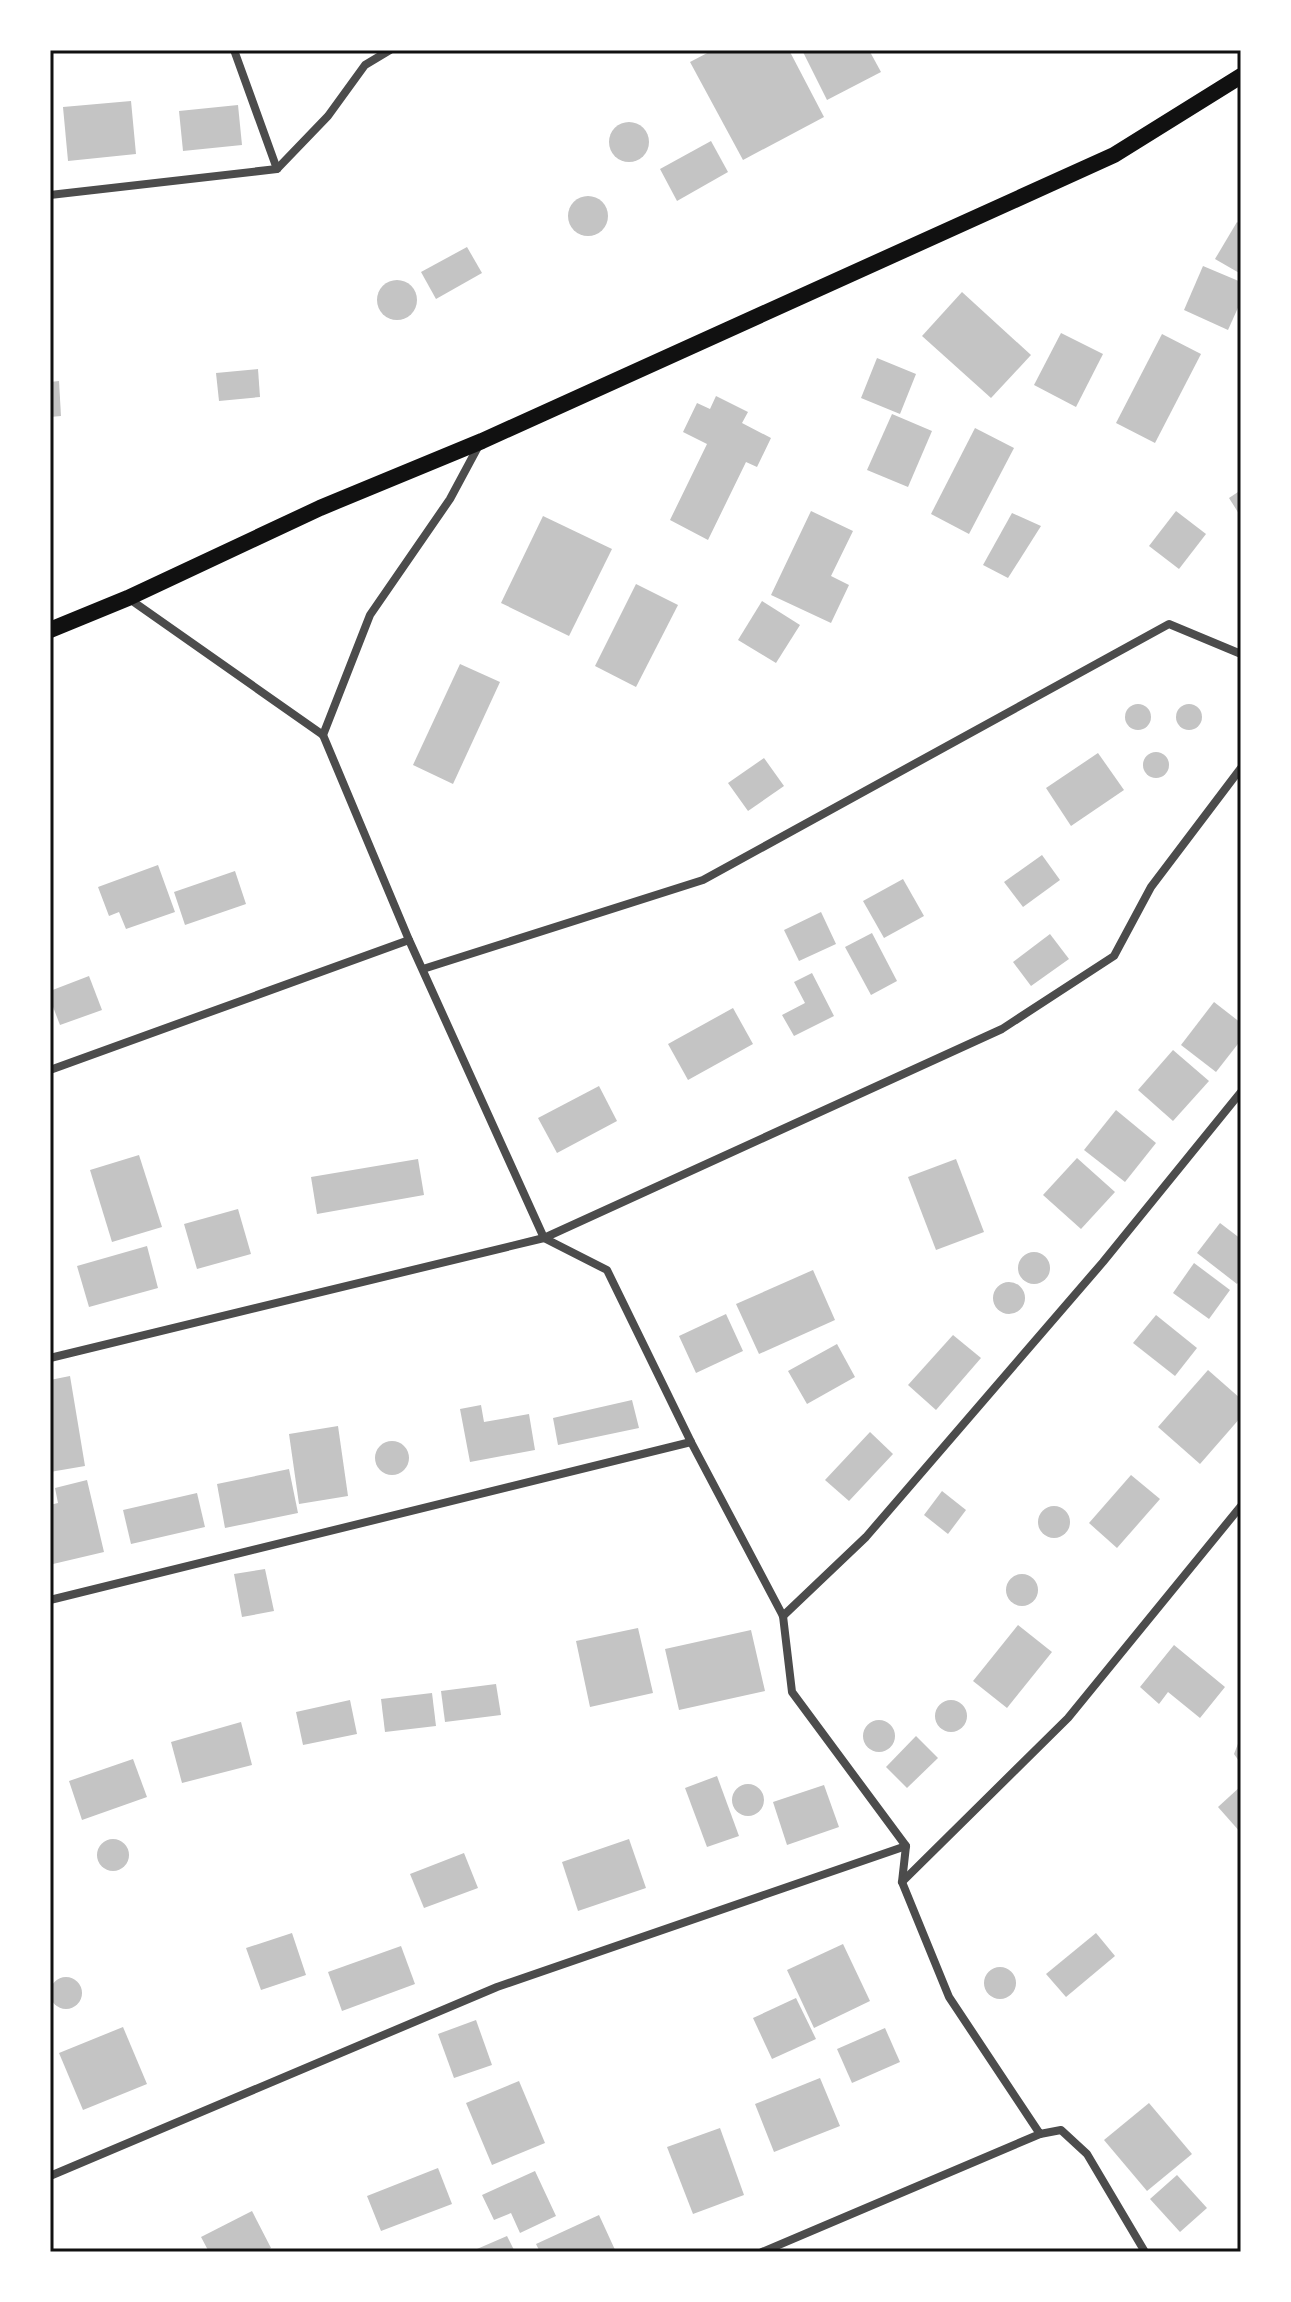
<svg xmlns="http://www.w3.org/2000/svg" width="1291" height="2302" font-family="'Noto Serif',serif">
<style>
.building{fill:#c4c4c4}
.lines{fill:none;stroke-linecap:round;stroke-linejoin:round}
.minor{stroke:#4c4c4c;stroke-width:8}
.secondary{stroke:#111;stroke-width:16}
.neatline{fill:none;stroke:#111;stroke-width:3}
</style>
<rect width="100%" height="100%" fill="#fff"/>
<g class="building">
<polygon points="713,50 789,50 824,117 743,160 690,62"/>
<polygon points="802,50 869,50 881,72 827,100"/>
<polygon points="131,101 136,154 68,161 63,107"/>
<polygon points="238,105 242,145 183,151 179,111"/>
<circle cx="629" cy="142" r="20"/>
<polygon points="711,141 728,172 677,201 660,169"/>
<circle cx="588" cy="216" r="20"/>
<polygon points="1237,222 1241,225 1241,274 1215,259"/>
<polygon points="467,247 482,273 436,299 421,272"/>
<polygon points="1203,266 1241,282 1241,301 1228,330 1184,310"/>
<circle cx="397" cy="300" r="20"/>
<polygon points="962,292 1031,355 991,398 922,336"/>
<polygon points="1061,333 1103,354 1076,407 1034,385"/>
<polygon points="1162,334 1201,354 1155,443 1116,423"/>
<polygon points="877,358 916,374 900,414 861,398"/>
<polygon points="258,369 260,397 219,401 216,373"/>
<polygon points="59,381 61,416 50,417 50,382"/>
<polygon points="716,396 748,412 742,423 771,438 757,467 746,462 708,540 670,520 707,444 683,432 697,403 710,409"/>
<polygon points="892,414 932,431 908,487 867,470"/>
<polygon points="975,428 1014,448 969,534 931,514"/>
<polygon points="1241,490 1241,517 1229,498"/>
<polygon points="811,511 853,531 831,576 849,585 831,623 771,595"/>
<polygon points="1176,511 1206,534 1179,569 1149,546"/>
<polygon points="1012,513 1041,526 1008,578 983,565"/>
<polygon points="543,516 612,549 569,636 501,603"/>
<polygon points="636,584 678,605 636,687 595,666"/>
<polygon points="762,601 800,625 776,663 738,640"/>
<polygon points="460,664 500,682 453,784 413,765"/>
<circle cx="1138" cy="717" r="13"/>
<circle cx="1189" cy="717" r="13"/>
<circle cx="1156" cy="765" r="13"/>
<polygon points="1098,753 1124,790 1071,826 1046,788"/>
<polygon points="764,758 784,786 748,811 728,783"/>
<polygon points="1042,855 1060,880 1023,907 1004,882"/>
<polygon points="158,865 175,912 126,929 119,912 109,916 98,887"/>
<polygon points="235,871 246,904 185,925 174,892"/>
<polygon points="903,879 924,916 884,938 863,901"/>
<polygon points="821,912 836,944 799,961 784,930"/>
<polygon points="872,933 897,981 871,995 845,947"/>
<polygon points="1050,934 1069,959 1031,986 1013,962"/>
<polygon points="812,973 834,1016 794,1036 782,1015 805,1003 794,982"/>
<polygon points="89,976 102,1010 60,1025 50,999 50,991"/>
<polygon points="1214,1002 1241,1023 1241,1040 1216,1072 1181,1045"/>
<polygon points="733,1008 753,1044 688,1080 668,1044"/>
<polygon points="1173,1050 1209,1081 1173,1121 1138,1090"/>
<polygon points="599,1086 617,1121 557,1153 538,1118"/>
<polygon points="1116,1110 1156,1143 1125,1182 1084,1150"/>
<polygon points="139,1155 162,1227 112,1242 90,1170"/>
<polygon points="1077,1158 1115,1192 1081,1229 1043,1195"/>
<polygon points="418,1159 424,1195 317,1214 311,1177"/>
<polygon points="956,1159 984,1232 936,1250 908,1177"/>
<polygon points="238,1209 251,1254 197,1269 184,1224"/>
<polygon points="1220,1223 1241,1239 1241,1279 1237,1284 1197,1253"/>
<polygon points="147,1246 158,1288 89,1307 77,1266"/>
<circle cx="1034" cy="1268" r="16"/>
<polygon points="1194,1263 1230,1290 1209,1319 1173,1293"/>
<polygon points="813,1270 835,1320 759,1354 736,1304"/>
<circle cx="1009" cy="1298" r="16"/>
<polygon points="726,1314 743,1351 696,1373 679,1336"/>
<polygon points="1156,1315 1197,1348 1175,1376 1133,1343"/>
<polygon points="953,1335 981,1358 936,1410 908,1385"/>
<polygon points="837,1344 855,1377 807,1404 788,1371"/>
<polygon points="1208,1370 1241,1399 1241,1417 1200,1464 1158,1427"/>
<polygon points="70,1376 85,1466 50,1472 50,1380"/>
<polygon points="632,1400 639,1428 558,1445 553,1418"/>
<polygon points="481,1405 484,1422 529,1414 535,1450 470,1462 460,1409"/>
<polygon points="338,1426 348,1496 299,1504 289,1434"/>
<polygon points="870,1432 893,1454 849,1501 825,1480"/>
<circle cx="392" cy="1458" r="17"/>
<polygon points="289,1469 298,1513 225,1528 217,1484"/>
<polygon points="1131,1475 1160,1499 1117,1548 1089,1523"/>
<polygon points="87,1480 104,1552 53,1564 50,1549 50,1505 58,1503 55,1488"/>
<polygon points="942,1491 966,1510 948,1534 924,1515"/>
<polygon points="197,1493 205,1527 131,1544 123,1510"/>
<circle cx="1054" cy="1522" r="16"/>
<polygon points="265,1569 274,1611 242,1617 234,1574"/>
<circle cx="1022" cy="1590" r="16"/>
<polygon points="1018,1625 1052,1652 1007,1708 973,1681"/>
<polygon points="638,1628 653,1693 590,1707 576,1641"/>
<polygon points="751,1630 765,1691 679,1710 665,1649"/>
<polygon points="1174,1645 1225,1687 1200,1718 1168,1692 1159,1704 1140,1687"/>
<polygon points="496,1684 501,1715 445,1722 441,1691"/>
<polygon points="432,1693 436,1726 385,1732 381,1699"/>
<polygon points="350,1700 357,1734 303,1745 296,1712"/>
<circle cx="951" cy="1716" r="16"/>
<circle cx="879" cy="1736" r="16"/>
<polygon points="241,1722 252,1765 182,1783 171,1742"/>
<polygon points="916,1736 938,1758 907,1788 886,1767"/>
<polygon points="1241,1736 1241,1764 1234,1754"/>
<polygon points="133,1759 147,1797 82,1820 69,1781"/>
<polygon points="717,1776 739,1836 707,1847 685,1788"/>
<circle cx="748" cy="1800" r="16"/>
<polygon points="824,1785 839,1827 787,1845 773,1802"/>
<polygon points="1241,1786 1241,1833 1218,1807"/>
<polygon points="629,1839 646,1888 578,1911 562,1862"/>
<circle cx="113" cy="1855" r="16"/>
<polygon points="464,1853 478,1888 424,1908 410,1874"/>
<polygon points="292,1933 306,1975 261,1990 246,1948"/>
<polygon points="1096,1933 1115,1956 1066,1997 1046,1974"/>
<polygon points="843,1944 870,2001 814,2028 787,1970"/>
<polygon points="401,1946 415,1984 342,2011 328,1972"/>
<circle cx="1000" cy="1983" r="16"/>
<circle cx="66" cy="1993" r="16"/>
<polygon points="796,1998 816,2039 772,2059 753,2018"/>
<polygon points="476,2020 492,2065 454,2078 438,2034"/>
<polygon points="123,2027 147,2084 83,2110 59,2053"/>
<polygon points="885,2028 900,2062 852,2083 837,2049"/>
<polygon points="820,2078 840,2126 774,2152 755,2104"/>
<polygon points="519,2081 545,2143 492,2165 466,2103"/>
<polygon points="1149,2103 1192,2154 1147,2191 1104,2140"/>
<polygon points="720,2128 744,2195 693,2214 667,2147"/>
<polygon points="438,2168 452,2204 381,2231 367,2196"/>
<polygon points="535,2171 556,2216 520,2233 511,2213 494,2220 482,2195"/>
<polygon points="1177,2175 1207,2208 1180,2232 1150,2199"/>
<polygon points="252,2211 271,2248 264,2252 209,2252 201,2237"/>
<polygon points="599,2215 616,2252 540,2252 536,2244"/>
<polygon points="507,2236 515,2252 470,2252"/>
</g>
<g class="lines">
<g class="minor">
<polyline points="234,50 277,169"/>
<polyline points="50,195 277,169 328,116 365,65 390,50"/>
<polyline points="128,598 323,735 409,940 544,1238 607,1270 691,1442 783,1616 792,1692 906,1846 902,1882 949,1997 1040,2134 1061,2130 1087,2154 1145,2252"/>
<polyline points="323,735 370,615 450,499 479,445"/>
<polyline points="423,969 703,880 1169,624 1241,654"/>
<polyline points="50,1070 409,940"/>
<polyline points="50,1358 544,1238 1002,1029 1114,956 1151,887 1241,768"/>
<polyline points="50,1600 691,1442"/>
<polyline points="783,1616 866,1537 1103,1262 1241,1092"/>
<polyline points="902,1882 1068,1718 1241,1506"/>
<polyline points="50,2176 497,1987 906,1846"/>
<polyline points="762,2252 1040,2134"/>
</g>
<polyline class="secondary" points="50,630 128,598 320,508 482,441 1114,155 1241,76"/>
</g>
<rect width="1291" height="2302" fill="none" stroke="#ffffff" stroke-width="104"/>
<rect x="52" y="52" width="1187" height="2198" class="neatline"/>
</svg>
